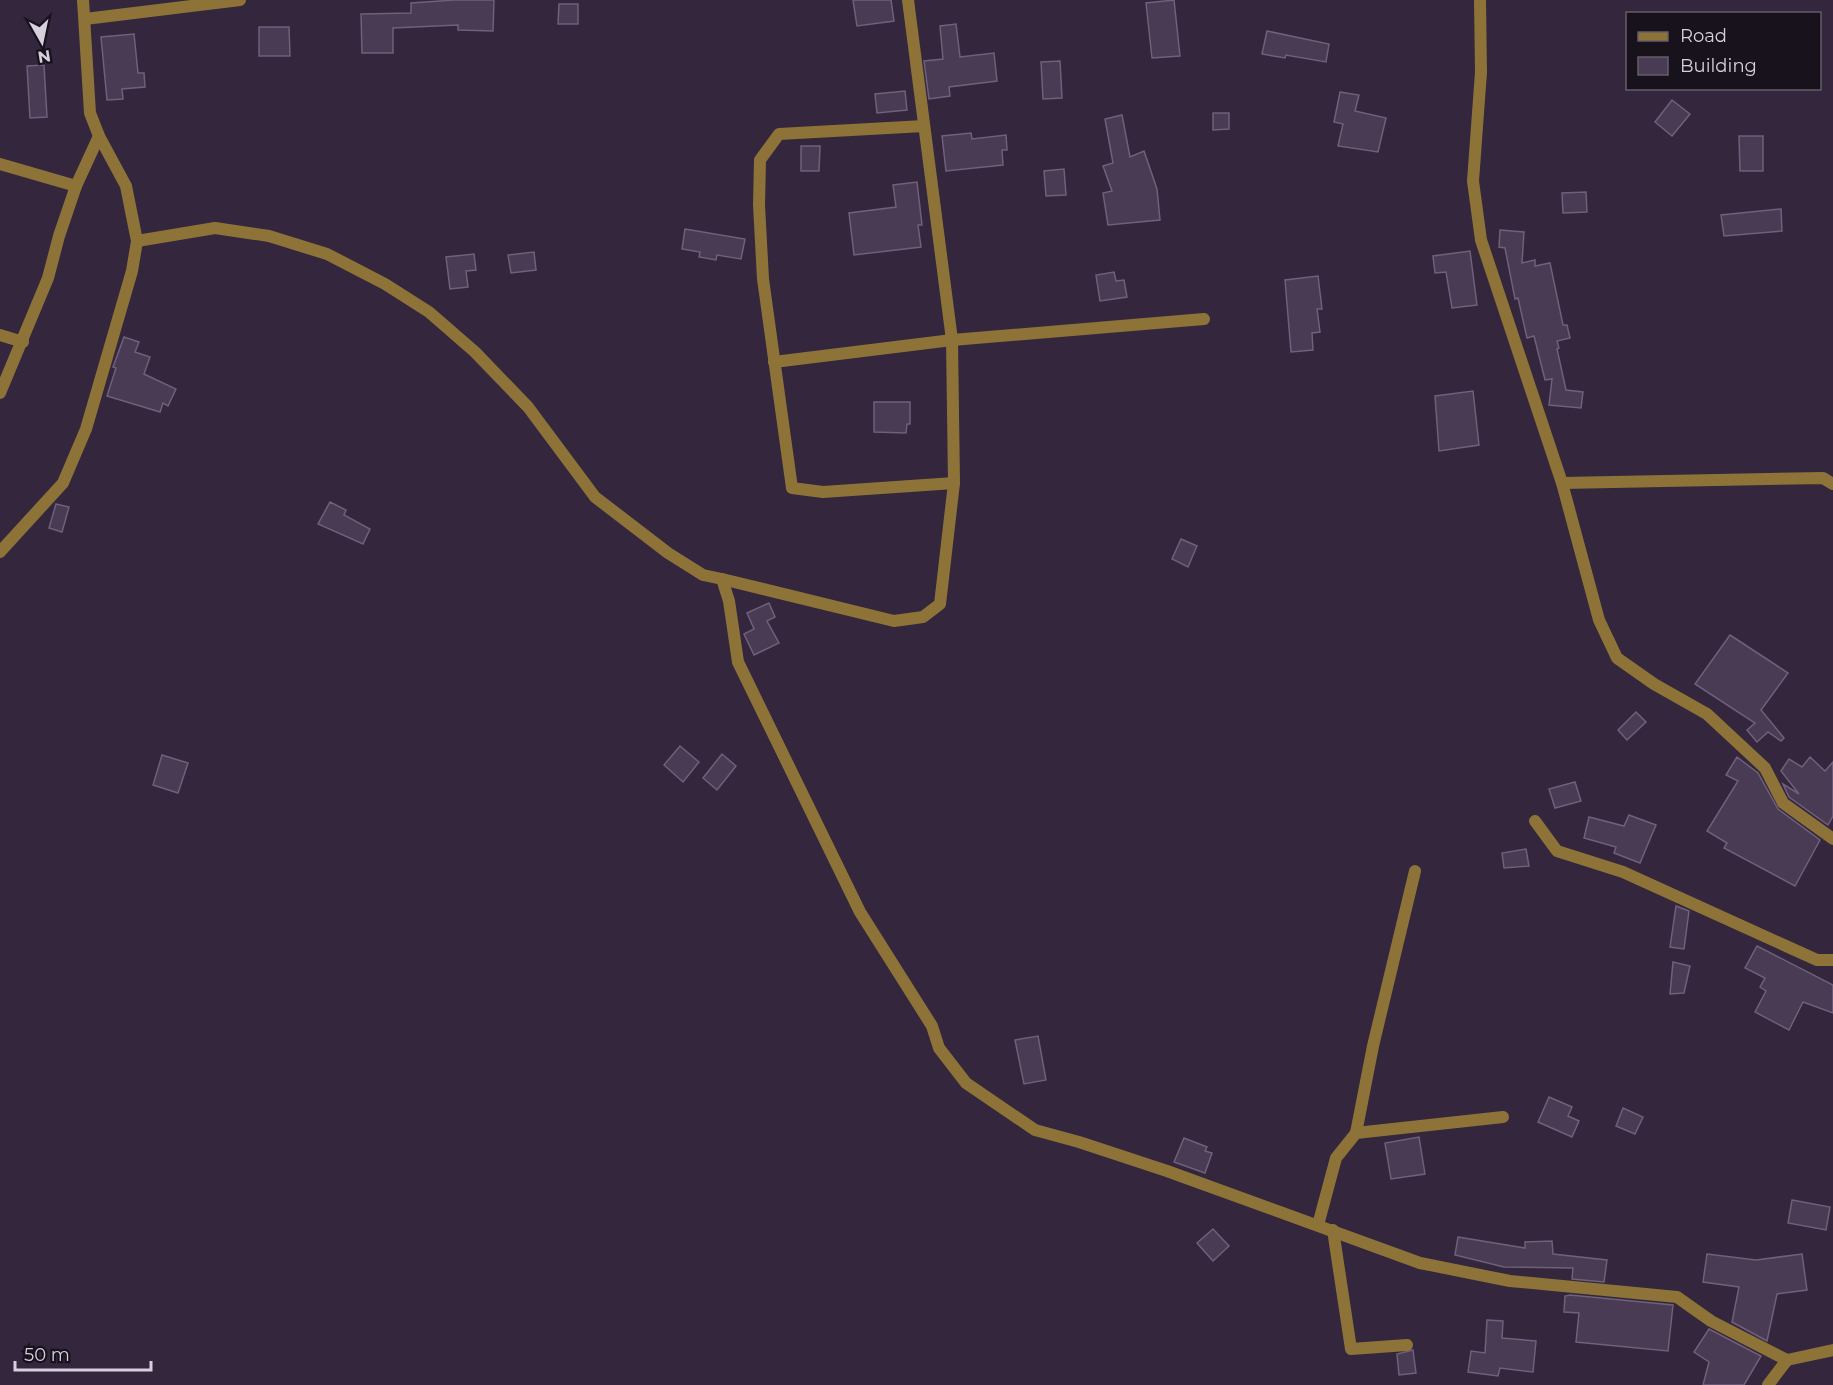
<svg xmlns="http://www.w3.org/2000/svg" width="1833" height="1385" font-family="Montserrat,sans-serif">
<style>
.building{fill:#493b54;stroke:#6f607b;stroke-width:1.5}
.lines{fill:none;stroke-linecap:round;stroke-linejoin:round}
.street{stroke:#8d7338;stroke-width:12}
</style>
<rect width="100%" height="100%" fill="#33263d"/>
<g class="building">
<polygon points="454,0 494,0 493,31 458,30 458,25 393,28 393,53 362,53 361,14 411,13 411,3"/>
<polygon points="853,0 891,0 894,21 857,26"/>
<polygon points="1174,0 1180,56 1152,58 1146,3"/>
<polygon points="559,4 578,4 578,24 558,24"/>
<polygon points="956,24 960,57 994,53 997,81 949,87 950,96 929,99 924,61 943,59 940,26"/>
<polygon points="259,27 289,27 290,56 259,56"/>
<polygon points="1267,31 1329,44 1326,62 1286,55 1285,58 1262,54"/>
<polygon points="134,34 138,73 144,73 145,87 122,89 123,99 107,100 101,37"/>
<polygon points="1060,61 1062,98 1043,99 1041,62"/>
<polygon points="44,65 47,117 30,118 27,66"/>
<polygon points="905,91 907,110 877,113 875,94"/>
<polygon points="1340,92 1359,95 1355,111 1386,118 1378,152 1338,146 1343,124 1334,122"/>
<polygon points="1672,100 1690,114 1672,136 1655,122"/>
<polygon points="1213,113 1229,113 1229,129 1213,130"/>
<polygon points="1122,115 1130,157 1144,151 1157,189 1160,220 1108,225 1103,193 1112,191 1103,166 1113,163 1105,119"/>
<polygon points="971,133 972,139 1006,135 1007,150 1002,150 1003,165 946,171 942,136"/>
<polygon points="1739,136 1763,136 1763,171 1740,171"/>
<polygon points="801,146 820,146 819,171 801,171"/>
<polygon points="1064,169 1066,195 1046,196 1044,171"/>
<polygon points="917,182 922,225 918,225 921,247 854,255 849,213 896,207 893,185"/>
<polygon points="1586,192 1587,212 1563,213 1562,193"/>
<polygon points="1781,209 1782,231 1724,236 1721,215"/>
<polygon points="685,229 745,239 741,259 717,255 716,260 699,257 700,252 682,249"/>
<polygon points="1500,230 1524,232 1522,263 1535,260 1535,266 1550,263 1563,325 1567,325 1570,338 1557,341 1559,348 1557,349 1566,390 1583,392 1581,408 1549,405 1552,379 1545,380 1534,336 1527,338 1518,298 1515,299 1505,248 1499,247"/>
<polygon points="1470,251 1477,305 1452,308 1446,272 1435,273 1433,256"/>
<polygon points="534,252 536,270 511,273 508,255"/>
<polygon points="474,254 476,270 466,271 468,287 450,289 446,257"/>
<polygon points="1114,272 1116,281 1124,280 1127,297 1100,301 1096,275"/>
<polygon points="1318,276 1322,309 1317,309 1320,332 1312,333 1313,350 1291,352 1285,280"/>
<polygon points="124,337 139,342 135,352 150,357 144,374 176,389 168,406 163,403 160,412 107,396 116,368 113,367"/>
<polygon points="1473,391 1479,445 1439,451 1435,396"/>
<polygon points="874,402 910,402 910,424 907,424 906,433 874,432"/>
<polygon points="330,502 346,510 344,515 370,529 363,544 318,524"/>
<polygon points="56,504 69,507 62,532 49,528"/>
<polygon points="1181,539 1197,546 1188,567 1172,559"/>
<polygon points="769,603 775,617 767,621 779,643 754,655 744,634 754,629 747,613"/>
<polygon points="1730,635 1788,673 1761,710 1784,738 1781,741 1768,732 1757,742 1747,730 1755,723 1695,684"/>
<polygon points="1636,712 1646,722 1627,740 1618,730"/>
<polygon points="680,746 699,762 683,782 664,765"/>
<polygon points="722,754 736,766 717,790 703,778"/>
<polygon points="162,755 188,763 178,793 153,785"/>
<polygon points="1737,757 1758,773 1778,809 1820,840 1795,886 1724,848 1727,843 1707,831 1738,781 1726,775"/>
<polygon points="1810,757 1825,771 1833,762 1833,816 1828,825 1789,797 1783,784 1799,794 1781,771 1789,759 1802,767"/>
<polygon points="1575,782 1581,801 1555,808 1549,789"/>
<polygon points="1629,815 1656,825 1640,863 1614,853 1616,847 1584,838 1589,817 1624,826"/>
<polygon points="1526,849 1529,866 1504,868 1502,853"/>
<polygon points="1676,906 1689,911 1684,949 1670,947"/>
<polygon points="1757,946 1833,985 1833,1013 1803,1002 1789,1030 1755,1012 1766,991 1760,987 1765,978 1745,968"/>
<polygon points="1673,962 1690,966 1684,993 1670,994"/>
<polygon points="1038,1036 1046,1080 1024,1084 1015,1040"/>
<polygon points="1549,1097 1572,1107 1568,1116 1579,1121 1572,1137 1538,1122"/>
<polygon points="1623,1108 1643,1117 1635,1134 1616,1126"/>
<polygon points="1419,1137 1425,1174 1391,1179 1385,1143"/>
<polygon points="1184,1138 1207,1147 1205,1151 1212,1153 1205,1173 1174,1162"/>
<polygon points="1792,1200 1830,1207 1826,1230 1788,1223"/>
<polygon points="1213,1229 1229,1246 1213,1261 1197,1243"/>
<polygon points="1458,1237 1525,1248 1525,1242 1552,1241 1553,1254 1607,1260 1604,1282 1572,1279 1573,1268 1504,1267 1455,1255"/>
<polygon points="1707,1254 1756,1260 1802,1254 1807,1290 1777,1294 1767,1341 1732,1322 1739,1287 1703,1282"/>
<polygon points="1570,1295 1673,1305 1668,1351 1576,1342 1579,1313 1564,1312 1565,1296"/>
<polygon points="1487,1320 1503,1321 1502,1338 1536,1341 1533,1372 1500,1368 1498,1376 1468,1372 1471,1351 1485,1353"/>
<polygon points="1709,1329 1761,1356 1744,1385 1703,1385 1709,1362 1694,1352"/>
<polygon points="1413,1350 1416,1373 1399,1375 1397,1354"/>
</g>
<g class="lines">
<g class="street">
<polyline points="1480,0 1481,72 1473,181 1481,240 1562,483 1599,620 1617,658 1654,684 1707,714 1765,768 1783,803 1833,839"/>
<polyline points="85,19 240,0"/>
<polyline points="924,126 779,134 760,160 759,205 763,279 792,488 823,492 954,483"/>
<polyline points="0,164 76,186"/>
<polyline points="137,241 215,228 269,236 327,254 385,284 429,312 475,352 528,407 595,497 668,553 703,575 722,579 729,601 738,662 860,912 932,1026 939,1048 966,1083 1035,1130 1079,1142 1167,1171 1420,1263 1510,1281 1677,1297 1711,1321 1787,1360 1833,1350"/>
<polyline points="0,335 23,342"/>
<polyline points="774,362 952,340 1204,319"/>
<polyline points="0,393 48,278 59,236 76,186 99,136"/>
<polyline points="1562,483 1823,478 1833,484"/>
<polyline points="0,552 63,483 86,429 132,271 137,241 126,186 99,136 90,113 83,0"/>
<polyline points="722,579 894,621 923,617 940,604 954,483 952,340 908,0"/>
<polyline points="1535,821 1557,851 1623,872 1817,960 1833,960"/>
<polyline points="1356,1133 1373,1046 1415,871"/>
<polyline points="1318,1225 1336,1158 1356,1133 1503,1117"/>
<polyline points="1333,1230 1351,1349 1407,1345"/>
<polyline points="1768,1385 1787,1360"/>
</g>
</g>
<rect x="1626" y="12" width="195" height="78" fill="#18121d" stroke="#645e6a" stroke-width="1.5"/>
<rect x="1638" y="32" width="30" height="9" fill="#8d7338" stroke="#645e6a" stroke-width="1.5"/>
<text x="1680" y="42" font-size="18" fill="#d7cfde">Road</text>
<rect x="1638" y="57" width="30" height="18" fill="#493b54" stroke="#645e6a" stroke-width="1.5"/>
<text x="1680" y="72" font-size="18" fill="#d7cfde">Building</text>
<g transform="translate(42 42) rotate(171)" stroke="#18121d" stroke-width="4.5" paint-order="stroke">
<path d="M0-4.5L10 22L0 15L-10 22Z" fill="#d7cfde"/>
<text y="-9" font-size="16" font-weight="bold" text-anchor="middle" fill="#d7cfde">N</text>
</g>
<path d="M15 1361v9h136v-9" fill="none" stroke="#d7cfde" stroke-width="3"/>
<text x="24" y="1361" font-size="18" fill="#d7cfde" stroke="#18121d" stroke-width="4.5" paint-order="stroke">50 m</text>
</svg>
